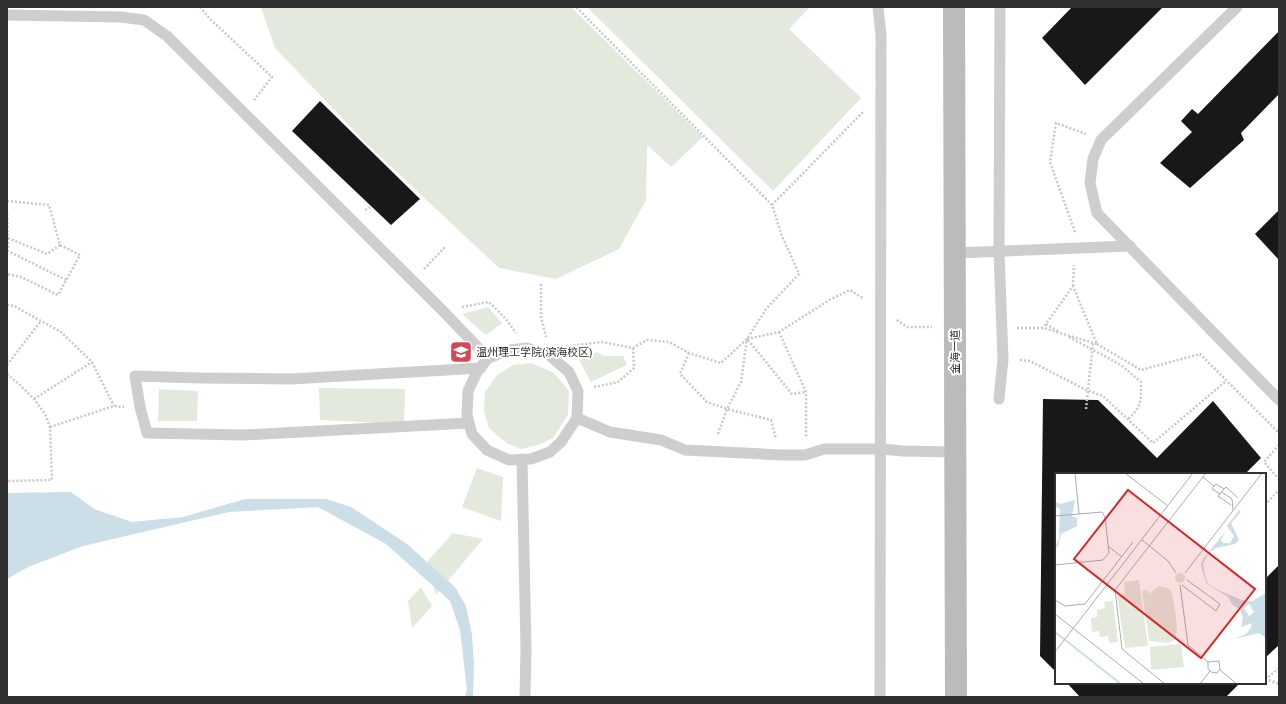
<svg xmlns="http://www.w3.org/2000/svg" width="1286" height="704" font-family="'Public Sans','Noto Sans SC',sans-serif">
<style>
.green{fill:#e4e9de}
.water{fill:#ccdee7}
.building{fill:#181818}
.lines{fill:none;stroke-linecap:round;stroke-linejoin:round}
.path{stroke:#c8c8c8;stroke-width:2.5;stroke-dasharray:2 2;stroke-linecap:butt}
.lane{stroke:#cecece;stroke-width:11}
.secondary{stroke:#bbb;stroke-width:22}
.labels{text-anchor:middle;dominant-baseline:central;stroke-width:4;stroke-linejoin:round;paint-order:stroke}
.poi-label{font-size:11px;fill:#313131;stroke:#fff;text-anchor:start}
.street-label{font-size:11px;fill:#313131;stroke:#fff}
.inset-river{fill:none;stroke:#ccdee7;stroke-width:2}
.inset-road{fill:none;stroke:#adadad;stroke-width:1}
.view{fill:#d62828;fill-opacity:0.15;stroke:#d62828;stroke-width:2}
.inset-edge{fill:none;stroke:#313131;stroke-width:2}
</style>
<rect width="100%" height="100%" fill="#fff"/>
<g class="green">
<polygon points="261,7 571,7 703,137 671,167 647,145 646,200 619,249 556,279 499,268 367,144 275,48"/>
<polygon points="587,7 810,7 789,29 861,98 773,191"/>
<polygon points="488,307 502,323 486,335 462,314"/>
<polygon points="597,352 604,356 623,356 627,365 591,382 579,360"/>
<polygon points="531,363 554,373 569,391 568,415 553,438 538,445 521,449 506,443 489,428 484,411 485,392 497,375 513,365"/>
<polygon points="319,388 405,389 404,424 320,420"/>
<polygon points="159,389 198,391 197,421 158,421"/>
<polygon points="477,468 503,477 501,521 462,507"/>
<polygon points="453,533 483,539 436,595 427,562"/>
<polygon points="421,587 432,606 412,628 408,601"/>
</g>
<polygon class="water" points="71,492 94,509 132,522 183,517 245,499 326,499 351,507 407,544 455,587 466,606 472,635 474,665 473,697 465,697 467,690 460,630 450,601 386,544 318,507 229,512 83,546 28,567 7,579 7,493"/>
<g class="building">
<polygon points="1072,7 1163,7 1085,85 1042,38"/>
<polygon points="1279,31 1279,94 1241,133 1244,140 1190,188 1160,163 1192,132 1181,121 1192,109 1198,114"/>
<polygon points="320,101 420,199 391,225 292,131"/>
<polygon points="1279,210 1279,260 1255,234"/>
<polygon points="1043,399 1098,400 1157,458 1213,401 1261,458 1245,474 1056,474 1056,672 1040,656"/>
<polygon points="1279,565 1279,645 1265,658 1265,579"/>
<polygon points="1067,683 1240,683 1226,697 1080,697"/>
</g>
<g class="lines">
<g class="path">
<polyline points="200,7 211,20 272,77 254,100"/>
<polyline points="7,201 49,205 60,245 80,255 58,295 21,277 7,274"/>
<polyline points="772,205 864,111"/>
<polyline points="7,210 8,251 66,280"/>
<polyline points="365,210 371,207"/>
<polyline points="1075,232 1050,162 1056,123 1086,134"/>
<polyline points="8,238 47,254 60,245"/>
<polyline points="424,269 446,246"/>
<polyline points="541,284 541,317 546,337"/>
<polyline points="1073,286 1074,265"/>
<polyline points="7,305 14,306 61,332 92,362 114,406"/>
<polyline points="462,307 489,302 506,319 516,333"/>
<polyline points="897,320 907,327 932,327"/>
<polyline points="1046,324 1059,332"/>
<polyline points="1017,328 1043,328 1097,344 1073,286 1043,328"/>
<polyline points="779,332 806,392 806,437"/>
<path d="M1069 337 1121 365 1141 382C1141 399 1142 407 1128 419"/>
<polyline points="747,339 779,332 831,299 850,290 864,299"/>
<polyline points="748,340 792,394 806,392"/>
<polyline points="1097,344 1141,370 1200,354 1279,433"/>
<polyline points="566,348 570,346 602,342 633,348 647,340 669,342 689,353 721,363 747,339 766,309 799,274 782,236 772,205 576,7"/>
<polyline points="689,353 680,374 707,402 727,409 771,420 776,439"/>
<polyline points="1020,360 1030,361 1086,390 1103,396 1153,443 1226,381"/>
<polyline points="7,365 41,321"/>
<polyline points="7,374 20,385 34,399 45,414 50,427 52,480 7,481"/>
<polyline points="594,387 618,382 634,368 633,348"/>
<polyline points="34,399 92,362"/>
<polyline points="1086,409 1093,343"/>
<polyline points="50,427 114,406 124,407"/>
<polyline points="718,434 727,409 741,382 747,339"/>
<polyline points="1279,445 1264,462 1279,479"/>
<polyline points="1265,505 1279,490"/>
<polyline points="1279,668 1266,679 1279,684"/>
</g>
<g class="lane">
<polyline points="878,7 881,35 880,697"/>
<polyline points="1237,7 1101,140 1093,159 1090,183 1097,213 1279,400"/>
<polyline points="7,15 121,17 144,20 167,36 443,311 488,358"/>
<polyline points="955,253 1130,246"/>
<polygon points="527,348 549,355 569,372 578,391 577,418 561,442 550,452 531,459 509,460 487,450 472,434 467,415 468,391 477,372 488,358 510,350"/>
<polyline points="999,399 1003,359 999,251 1000,7"/>
<polyline points="577,418 610,432 661,440 685,450 781,455 805,455 824,449 881,449 903,451 955,452"/>
<polyline points="469,423 243,435 147,433 140,407 135,376 199,378 291,379 481,368"/>
<polyline points="522,459 526,648 525,697"/>
</g>
<polyline class="secondary" points="954,7 956,697"/>
</g>
<defs>
<g id="university-square" transform="scale(1.15)"><rect x="-9" y="-9" width="18" height="18" rx="4" fill="#d14959" stroke="#fff"/><path d="M0-5L7-2L0 1L-7-2ZM-4 1L0 2.5L4 1V4Q0 6-4 4Z" fill="#fff"/></g>
</defs>
<g fill-rule="evenodd">
<use href="#university-square" x="461" y="352"/>
</g>
<g class="labels">
<g class="poi-label">
<text x="476" y="352">温州理工学院(滨海校区)</text>
</g>
<g class="street-label">
<text transform="translate(955 352) rotate(-90)">金海一道</text>
</g>
</g>
<g transform="translate(1055 473)">
<rect width="211" height="211" fill="#fff"/>
<path d="M120 105a5 5 0 1 1 10 0a5 5 0 1 1-10 0ZM84 107 93 173 70 175 62 123 70 121 69 109ZM104 113 113 115 117 120 121 143 122 159 120 167 113 170 94 168 87 118 93 117 94 121ZM58 128 63 169 54 170 53 163 45 164 44 158 37 159 36 145 42 144V137L50 135 49 129ZM126 171 129 194 96 197 95 174Z" fill="#e4e9de"/>
<path d="M0 26 1 29 5 31 20 27 17 43 22 45V53L6 61 3 73 0 75 4 65 5 36 0 33ZM184 37 186 39 176 50 184 67 180 71 161 75 153 81 148 91 150 102 153 111 163 117 187 127 197 128 211 120V165L204 160 179 166 191 161 196 155 197 150 186 154 188 145 185 137 177 131 173 124 152 111 148 100 146 92 148 86 170 59 166 67 168 70H175L179 63 172 53ZM194 131 199 139 194 143 189 135Z" fill="#ccdee7" fill-rule="evenodd"/>
<path class="inset-river" d="M0 159 66 211"/>
<path class="inset-road" d="M20 0 24 41M70 0 113 33M148 4 159 13 161 11 169 16 165 21 157 16 159 13M169 16 171 14 183 25M167 19 177 26 178 37M165 21 163 23 176 32M0 43 47 39 50 44 54 80 48 87 0 92M87 67 113 88 121 100M54 74 67 84M130 100 207 0M125 112 133 172 153 189V196L156 199 162 200 165 196 164 188 153 189M127 112 161 138 165 131 132 107M0 127 10 133 30 131 78 69M0 141 89 211M0 179 138 0M165 197 182 211M110 211 67 176 60 117 151 0M145 211 155 198"/>
<path class="view" d="M73 17 200 116 146 185 19 86Z"/>
<rect width="211" height="211" class="inset-edge"/>
</g>
<rect width="1286" height="704" fill="none" stroke="#313131" stroke-width="16"/>
</svg>
